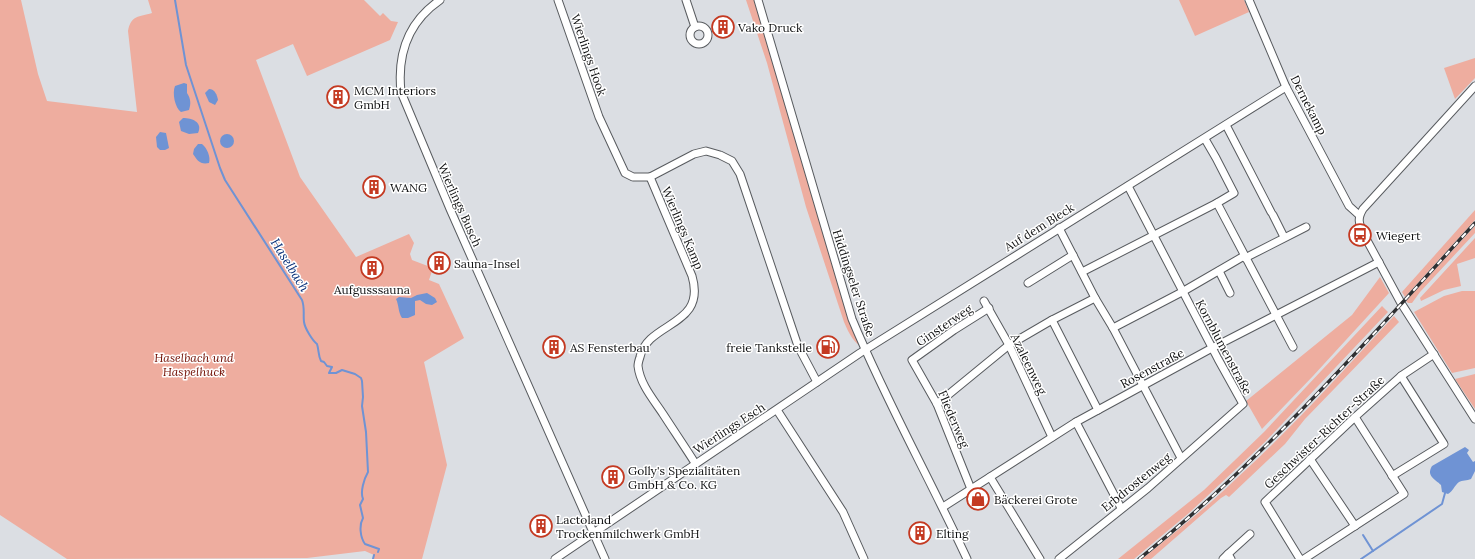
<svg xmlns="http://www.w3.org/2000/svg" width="1475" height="559" font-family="Lora,serif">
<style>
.green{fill:#eead9f}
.water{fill:#6f93d4}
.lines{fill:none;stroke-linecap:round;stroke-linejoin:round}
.stream{stroke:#6f93d4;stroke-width:2}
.minor-casing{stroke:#585b5f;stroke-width:9}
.minor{stroke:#fff;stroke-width:7}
.rail-casing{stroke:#2f3032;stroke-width:3.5}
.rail{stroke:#fff;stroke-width:2;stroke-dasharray:6;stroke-linecap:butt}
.labels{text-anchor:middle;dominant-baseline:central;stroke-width:3;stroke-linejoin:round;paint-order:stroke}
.poi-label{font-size:12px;fill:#101112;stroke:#fff;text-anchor:start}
.street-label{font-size:12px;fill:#101112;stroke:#fff}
.park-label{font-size:12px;font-style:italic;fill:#710d00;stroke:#fff}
.water-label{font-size:13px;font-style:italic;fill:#042c77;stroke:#fff}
</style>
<rect width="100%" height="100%" fill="#dbdee3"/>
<g class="green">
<path d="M0 0H21L38 74 47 101 137 112 128 31C131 15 139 17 152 13L148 0H364L380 16 383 13 391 21 398 22 390 40 307 76 293 44 256 60 300 177 356 257 409 234 414 243 410 254 412 260 433 268 429 280 439 284 464 338 424 362 447 465 422 559H373L374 555 365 551 307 558 67 559 0 515Z"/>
<path d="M746 0H758L865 350C854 343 849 334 844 322L806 207 767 63Z"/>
<polygon points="1179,0 1244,0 1249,12 1195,36"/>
<polygon points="1475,58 1475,78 1455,99 1444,68"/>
<polygon points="1475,210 1475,220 1405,297 1402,292"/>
<polygon points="1475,226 1475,233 1420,292 1412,303 1408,303 1406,301"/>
<polygon points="1475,238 1475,258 1457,264 1461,286 1444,290 1421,301 1420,298"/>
<polygon points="1380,277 1389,293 1313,376 1262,429 1246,401 1352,315"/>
<polygon points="1462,291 1475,291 1475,368 1452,373 1414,312 1444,296"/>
<polygon points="1382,306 1388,312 1265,442 1189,513 1134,559 1118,559 1204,490 1264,432"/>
<path d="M1394 316 1399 322 1305 419 1285 444 1229 497 1226 495 1221 498 1151 559H1142C1174 533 1207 507 1237 478 1293 427 1343 371 1394 316Z"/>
<polygon points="1475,374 1475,409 1455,379"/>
</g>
<g class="water">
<path d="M184 83 187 84V93C191 99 191 104 189 110L181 112C175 108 172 93 175 86Z"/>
<path d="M209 89C215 89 217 95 218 100L215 105 209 102 205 93Z"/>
<path d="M183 118C192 118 203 122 198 133L189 134 181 131 179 122Z"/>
<polygon points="160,132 166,133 169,148 165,150 160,150 157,147 156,137"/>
<circle cx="227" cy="141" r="7"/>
<path d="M198 144H202C207 148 211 157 209 163 200 165 197 160 193 154L194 149Z"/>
<path d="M427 293 435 298 437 302 432 305 426 304 420 300 415 301V315L408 318H402C398 312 399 305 396 299L399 297 411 298 417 295Z"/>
<path d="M1465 447 1469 450 1467 453 1473 462 1475 461V471L1471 479C1467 481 1462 480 1459 482 1454 486 1453 491 1448 494L1442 492 1441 485C1435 479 1426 476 1432 466Z"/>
</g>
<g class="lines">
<g class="stream">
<path d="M175 0 186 65 220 168 225 180 302 300C305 308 303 315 304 322 305 329 313 341 317 344 319 350 318 355 321 361L324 362 327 366 332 367 329 373H336L342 370 355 374 361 378 362 381 363 397 362 406 366 432 368 472C364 479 360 492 363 499L360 505 363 518C359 525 360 537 365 544L379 549 378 552"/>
<polyline points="1363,535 1373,551"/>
<polyline points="373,559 374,555"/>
<polyline points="1361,559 1442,504 1445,493"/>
</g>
<g class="minor-casing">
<g id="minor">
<path d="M440 0C408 22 397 54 401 92L450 209 605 559"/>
<polyline points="558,0 599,117 625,173 633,177 650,177 694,154 706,151 720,155 732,161 740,174 798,346 817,382"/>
<polyline points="686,0 695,27"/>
<path d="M758 0 852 319C886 401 930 479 967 559"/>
<polyline points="1249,0 1286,87 1349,206 1359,215"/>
<circle cx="699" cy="35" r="9"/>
<path d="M1475 86 1363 209C1357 219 1359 223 1363 233L1401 303 1475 419"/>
<polyline points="1226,125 1271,212"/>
<polyline points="1205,139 1216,158 1234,193 1217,203 1293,347"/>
<path d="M650 177 692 276C707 327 648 321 640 357 639 360 638 363 638 366 640 384 653 399 663 414 674 431 685 447 695 463"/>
<polyline points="1273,215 1284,237"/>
<polyline points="1059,228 1095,298 1113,328 1181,458"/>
<polyline points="1245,258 1306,227"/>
<polyline points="1219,271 1230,293"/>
<polyline points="1082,272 1217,203"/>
<polyline points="1028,283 1073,255"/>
<polyline points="984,301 1009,345 1052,437"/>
<polyline points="1052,320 1098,410"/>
<polyline points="1113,328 1182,292 1244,256"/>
<polyline points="937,404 1009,345 1052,320 1095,298"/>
<polyline points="777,410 843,512 864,559"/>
<polyline points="1076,422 1121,508"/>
<polyline points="1310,459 1355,526"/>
<polyline points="1392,476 1444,444 1401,376"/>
<polyline points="990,477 1040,559"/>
<polyline points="971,489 937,404 912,360 954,330 989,308"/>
<polyline points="943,507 1076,422 1212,348 1379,262"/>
<polyline points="1228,554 1250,534"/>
<polyline points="555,559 860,353 1286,87"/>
<polyline points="1059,559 1148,488 1243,404 1218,359 1128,186"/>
<polyline points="1223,559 1228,554 1231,559"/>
<polyline points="1300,559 1265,502 1355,417 1401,376 1434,354"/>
<polyline points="1304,559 1404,494 1355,417"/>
</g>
</g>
<use href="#minor" class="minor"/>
<g class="rail-casing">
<path id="rail" d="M1139 559C1263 460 1368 340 1475 223"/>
</g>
<use href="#rail" class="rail"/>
</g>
<defs>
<g id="building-ring" transform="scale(1.15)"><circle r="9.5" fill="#fff" stroke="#c43921" stroke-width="1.5"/><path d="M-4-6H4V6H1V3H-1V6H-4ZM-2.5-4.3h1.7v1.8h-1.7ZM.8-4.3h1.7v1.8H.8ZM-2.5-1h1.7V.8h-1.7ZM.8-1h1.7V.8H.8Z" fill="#c43921"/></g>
<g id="bus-ring" transform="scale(1.15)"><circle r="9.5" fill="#fff" stroke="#c43921" stroke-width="1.5"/><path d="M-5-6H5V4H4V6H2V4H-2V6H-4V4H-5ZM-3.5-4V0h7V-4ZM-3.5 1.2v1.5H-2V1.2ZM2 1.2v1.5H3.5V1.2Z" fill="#c43921"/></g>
<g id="fuel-ring" transform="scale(1.15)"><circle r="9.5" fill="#fff" stroke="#c43921" stroke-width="1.5"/><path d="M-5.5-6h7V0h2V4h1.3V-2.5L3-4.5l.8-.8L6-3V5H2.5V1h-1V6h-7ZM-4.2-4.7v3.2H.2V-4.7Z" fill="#c43921"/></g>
<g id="shop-ring" transform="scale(1.15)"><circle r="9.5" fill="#fff" stroke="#c43921" stroke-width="1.5"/><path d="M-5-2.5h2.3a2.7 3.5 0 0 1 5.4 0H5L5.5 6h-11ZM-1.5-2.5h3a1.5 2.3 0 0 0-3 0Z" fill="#c43921"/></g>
</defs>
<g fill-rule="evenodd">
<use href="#building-ring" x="723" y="27"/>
<use href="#building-ring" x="338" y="97"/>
<use href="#building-ring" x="374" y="187"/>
<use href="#bus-ring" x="1360" y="235"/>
<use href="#building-ring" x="439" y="263"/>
<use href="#building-ring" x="372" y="268"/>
<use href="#building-ring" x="554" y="347"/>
<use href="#fuel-ring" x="828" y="347"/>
<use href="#building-ring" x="613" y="477"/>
<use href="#shop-ring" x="978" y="499"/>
<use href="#building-ring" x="541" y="526"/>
<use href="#building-ring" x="920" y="533"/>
</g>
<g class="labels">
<g class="poi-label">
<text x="738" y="27">Vako Druck</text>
<text x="354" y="90">MCM Interiors<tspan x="354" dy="14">GmbH</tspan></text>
<text x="390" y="187">WANG</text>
<text x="1376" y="235">Wiegert</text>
<text x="454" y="263">Sauna-Insel</text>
<text x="372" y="289" text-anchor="middle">Aufgusssauna</text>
<text x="570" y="347">AS Fensterbau</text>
<text x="812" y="347" text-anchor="end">freie Tankstelle</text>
<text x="628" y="470">Golly's Spezialitäten<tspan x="628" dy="14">GmbH &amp; Co. KG</tspan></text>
<text x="994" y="499">Bäckerei Grote</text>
<text x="556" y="519">Lactoland<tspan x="556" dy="14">Trockenmilchwerk GmbH</tspan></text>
<text x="936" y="533">Elting</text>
</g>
<g class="street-label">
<text transform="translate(589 55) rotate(71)">Wierlings Hook</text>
<text transform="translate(1309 105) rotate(63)">Dernekamp</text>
<text transform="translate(460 205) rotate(66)">Wierlings Busch</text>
<text transform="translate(1039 227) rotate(-32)">Auf dem Bleck</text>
<text transform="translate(683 228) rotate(67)">Wierlings Kamp</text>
<text transform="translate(854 283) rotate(72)">Hiddingseler Straße</text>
<text transform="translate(944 325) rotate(-34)">Ginsterweg</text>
<text transform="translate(1224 347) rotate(62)">Kornblumenstraße</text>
<text transform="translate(1029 364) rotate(64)">Azaleenweg</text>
<text transform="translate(1152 368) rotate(-28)">Rosenstraße</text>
<text transform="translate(954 419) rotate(67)">Fliederweg</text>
<text transform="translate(729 428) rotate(-33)">Wierlings Esch</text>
<text transform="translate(1324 432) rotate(-43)">Geschwister-Richter-Straße</text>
<text transform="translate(1136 482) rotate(-39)">Erbdrostenweg</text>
</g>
<g class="park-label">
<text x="194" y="357">Haselbach und<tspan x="194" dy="14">Haspelhuck</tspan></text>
</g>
<g class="water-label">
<text transform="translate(290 265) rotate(58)">Haselbach</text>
</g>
</g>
</svg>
